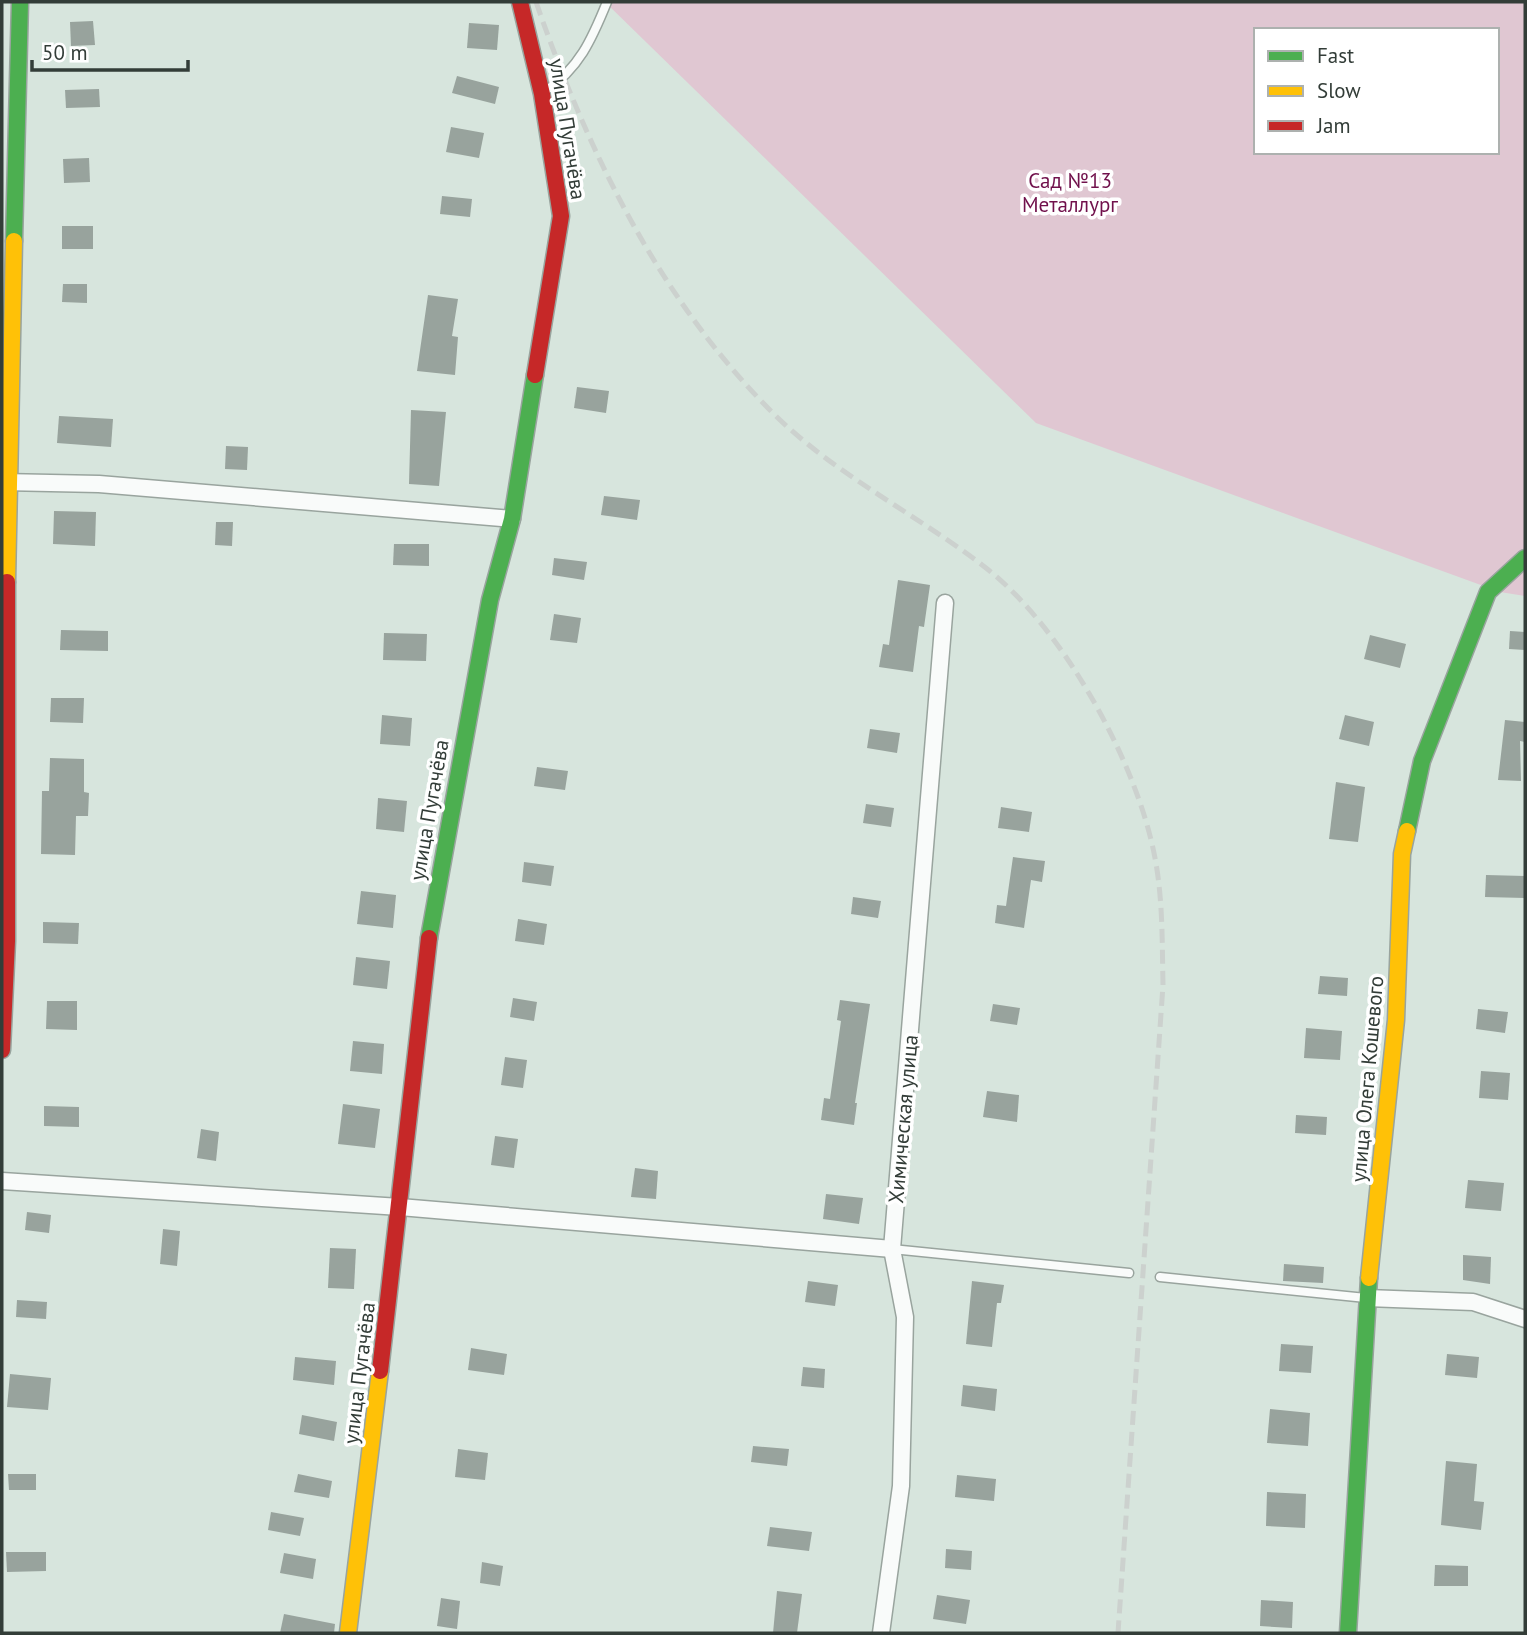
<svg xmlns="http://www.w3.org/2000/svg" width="1527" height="1635" font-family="'PT Sans',sans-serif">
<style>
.green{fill:#e0c7d2;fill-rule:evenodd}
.building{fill:#98a39d}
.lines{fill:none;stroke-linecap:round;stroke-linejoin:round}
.lane-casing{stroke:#99a49e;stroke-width:11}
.street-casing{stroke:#99a49e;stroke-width:19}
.fast-casing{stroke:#99a49e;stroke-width:19}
.slow-casing{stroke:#99a49e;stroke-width:19}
.jam-casing{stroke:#99a49e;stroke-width:19}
.lane{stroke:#f9fbfa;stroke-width:8}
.street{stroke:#f9fbfa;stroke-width:16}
.fast{stroke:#4caf50;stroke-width:16}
.slow{stroke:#ffc107;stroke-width:16}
.jam{stroke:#c62828;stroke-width:16}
.rail{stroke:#ccd1ce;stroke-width:5;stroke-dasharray:14 7;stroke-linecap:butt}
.labels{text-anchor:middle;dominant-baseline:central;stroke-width:7;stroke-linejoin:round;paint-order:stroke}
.street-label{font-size:21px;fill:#333d38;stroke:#fff}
.park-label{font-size:21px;fill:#71114c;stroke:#fff}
</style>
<rect width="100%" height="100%" fill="#d7e5dd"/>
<path class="green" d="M605 2H1525V596L1500 592 1036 423ZM1256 30H1497V152H1256Z"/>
<g class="building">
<polygon points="93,21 95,45 71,46 70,22"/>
<polygon points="469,23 499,25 497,50 467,48"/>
<polygon points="457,76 499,87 495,104 452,93"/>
<polygon points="99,89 100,107 66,108 65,90"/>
<polygon points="451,127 484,133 479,158 446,152"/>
<polygon points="89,158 90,182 64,183 63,159"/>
<polygon points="442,196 472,199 470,217 440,214"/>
<rect x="62" y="226" width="31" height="23"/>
<polygon points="63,284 87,284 87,303 62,302"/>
<polygon points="428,295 458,299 452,336 458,337 455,375 417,371"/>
<polygon points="577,387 609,391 606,413 574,408"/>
<polygon points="411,410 446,412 439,486 409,484"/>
<polygon points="59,416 113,419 111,447 57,443"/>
<polygon points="226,446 248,447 247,470 225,469"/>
<polygon points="604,496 640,500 637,520 601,515"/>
<polygon points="54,511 96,512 95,546 53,544"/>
<polygon points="216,522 233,522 232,546 215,545"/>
<polygon points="394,544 429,544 429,566 393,565"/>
<polygon points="554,558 587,562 584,580 552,575"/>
<polygon points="898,580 930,585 924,627 919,626 913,672 879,667 883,644 889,645"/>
<polygon points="554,614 581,618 577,643 550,640"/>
<polygon points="61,630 108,631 108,651 60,650"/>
<polygon points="1510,631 1525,632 1525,650 1509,649"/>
<polygon points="384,633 427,634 426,661 383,660"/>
<polygon points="1370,635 1406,644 1400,668 1364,659"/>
<polygon points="51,698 84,698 83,723 50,722"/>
<polygon points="382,715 412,718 410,746 380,744"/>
<polygon points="1345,715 1374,722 1369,746 1339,739"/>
<polygon points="1505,720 1525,722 1525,742 1520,741 1521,781 1498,780"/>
<polygon points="870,729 900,733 897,753 867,748"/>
<polygon points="50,758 84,759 84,792 89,793 88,816 76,816 75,855 41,854 42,791 49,791"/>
<polygon points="537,767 568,771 565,790 534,786"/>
<polygon points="1336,782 1365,787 1358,842 1329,839"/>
<polygon points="378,798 407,801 404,832 376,829"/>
<polygon points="866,804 894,808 891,827 863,823"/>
<polygon points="1001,807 1032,812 1029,832 998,828"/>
<polygon points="1013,857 1045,861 1042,882 1031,880 1024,928 995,923 997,905 1006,906"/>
<polygon points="524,862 554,866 551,886 522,882"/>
<polygon points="1486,875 1525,876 1525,898 1485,897"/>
<polygon points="361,891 396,895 393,928 357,924"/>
<polygon points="853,897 881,901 878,918 851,914"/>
<polygon points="518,919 547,924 544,945 515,941"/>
<polygon points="43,922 79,923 78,944 43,943"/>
<polygon points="356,957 390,961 387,989 353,985"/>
<polygon points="1320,976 1348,978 1347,996 1318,994"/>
<polygon points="513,998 537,1002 534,1021 510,1017"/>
<polygon points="840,1000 870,1004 855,1103 857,1103 854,1125 821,1120 824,1098 830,1099 841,1021 837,1020"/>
<polygon points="47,1001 77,1001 77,1030 46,1029"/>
<polygon points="993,1004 1020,1008 1017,1025 990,1021"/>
<polygon points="1478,1009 1508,1012 1505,1033 1476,1029"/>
<polygon points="1306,1028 1342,1031 1340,1060 1304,1058"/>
<polygon points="353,1041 384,1044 382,1074 350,1071"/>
<polygon points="505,1057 527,1060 523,1088 501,1085"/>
<polygon points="1481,1071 1510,1073 1508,1100 1479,1098"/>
<polygon points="987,1091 1019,1095 1017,1122 983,1117"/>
<polygon points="343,1104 380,1109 375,1148 338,1144"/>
<polygon points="44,1106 79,1107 79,1127 44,1126"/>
<polygon points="1296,1115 1327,1117 1326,1135 1295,1133"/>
<polygon points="201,1129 219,1132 216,1161 197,1158"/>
<polygon points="495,1136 518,1139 514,1168 491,1165"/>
<polygon points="635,1168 658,1171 656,1199 631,1197"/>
<polygon points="1468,1180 1504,1183 1501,1211 1465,1208"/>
<polygon points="826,1194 863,1198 859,1224 823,1219"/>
<polygon points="27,1212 51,1215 49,1233 25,1230"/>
<polygon points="163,1229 180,1231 177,1266 160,1264"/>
<polygon points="330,1248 356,1249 354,1289 328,1288"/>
<polygon points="1463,1255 1491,1257 1490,1284 1463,1280"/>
<polygon points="1284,1264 1324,1267 1323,1283 1283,1281"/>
<polygon points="808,1281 838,1285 835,1306 805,1302"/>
<polygon points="972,1281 1004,1285 1001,1303 997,1303 992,1347 966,1344"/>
<polygon points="17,1300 47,1302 46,1319 16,1317"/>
<polygon points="1281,1344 1313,1346 1311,1373 1279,1371"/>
<polygon points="471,1348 507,1354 504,1375 468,1370"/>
<polygon points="1447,1354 1479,1357 1477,1378 1445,1375"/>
<polygon points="295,1357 336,1361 334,1385 293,1380"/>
<polygon points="803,1367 825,1369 824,1388 801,1386"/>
<polygon points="10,1374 51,1378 48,1410 7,1407"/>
<polygon points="963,1385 997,1389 995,1411 961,1406"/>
<polygon points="1270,1409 1310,1413 1308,1446 1267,1443"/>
<polygon points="302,1415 337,1422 334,1441 299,1434"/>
<polygon points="753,1446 789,1449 787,1466 751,1462"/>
<polygon points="458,1449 488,1453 485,1480 455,1477"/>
<polygon points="1446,1461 1477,1464 1474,1501 1484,1502 1481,1530 1441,1525"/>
<polygon points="8,1474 36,1474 36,1490 9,1490"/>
<polygon points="298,1474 332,1481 329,1498 294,1492"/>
<polygon points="957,1475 996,1479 994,1501 955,1497"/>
<polygon points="1267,1492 1306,1494 1305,1528 1266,1526"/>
<polygon points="271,1512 304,1518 300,1536 268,1530"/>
<polygon points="770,1527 812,1532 809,1551 767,1546"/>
<polygon points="946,1549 972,1551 971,1570 945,1568"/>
<polygon points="6,1552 46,1552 46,1571 7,1572"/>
<polygon points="284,1553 316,1559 313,1579 280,1573"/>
<polygon points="482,1562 503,1566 500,1586 480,1583"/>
<polygon points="1435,1565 1468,1566 1468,1586 1434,1586"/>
<polygon points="777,1591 802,1594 797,1633 773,1633"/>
<polygon points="937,1595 970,1600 966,1624 933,1619"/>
<polygon points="441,1598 460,1601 457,1629 437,1626"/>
<polygon points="1261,1600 1293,1602 1292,1628 1260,1626"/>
<polygon points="284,1614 335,1624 334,1633 280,1633"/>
</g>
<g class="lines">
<g class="lane-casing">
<g id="lane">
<path d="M544 92C579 69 592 39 607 2"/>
<polyline points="892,1249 1129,1273"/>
<polyline points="1160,1277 1366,1298"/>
</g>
</g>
<g class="street-casing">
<g id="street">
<polyline points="2,482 99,484 512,519"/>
<polyline points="2,1181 400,1207 892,1249"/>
<polyline points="1367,1298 1473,1302 1525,1319"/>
<polyline points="881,1633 901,1486 905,1317 892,1249 945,603"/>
</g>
</g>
<g class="fast-casing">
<g id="fast">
<polyline points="14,241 20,2"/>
<polyline points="1407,831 1422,761 1488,592 1525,558"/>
<polyline points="429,938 490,600 512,519 535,375"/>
<polyline points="1348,1633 1369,1278"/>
</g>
</g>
<g class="slow-casing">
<g id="slow">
<polyline points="7,582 14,241"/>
<polyline points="1369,1278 1396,1020 1402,854 1407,831"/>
<polyline points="348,1633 380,1371"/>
</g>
</g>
<g class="jam-casing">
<g id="jam">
<polyline points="520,2 542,94 561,216 535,375"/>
<polyline points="2,1050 7,941 7,582"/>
<polyline points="380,1371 429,938"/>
</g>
</g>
<use href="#lane" class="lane"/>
<use href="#street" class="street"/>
<use href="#fast" class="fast"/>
<use href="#slow" class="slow"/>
<use href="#jam" class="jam"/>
<path class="rail" d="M536 2C587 149 656 293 766 406 829 472 914 512 986 568 1063 628 1137 762 1155 858 1163 900 1162 942 1163 985L1118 1633"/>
</g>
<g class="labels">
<g class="street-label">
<text transform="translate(568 129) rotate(81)">улица Пугачёва</text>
<text transform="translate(429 810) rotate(-80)">улица Пугачёва</text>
<text transform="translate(1367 1079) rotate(-85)">улица Олега Кошевого</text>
<text transform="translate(903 1119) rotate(-85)">Химическая улица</text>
<text transform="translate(359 1373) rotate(-83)">улица Пугачёва</text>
</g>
<g class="park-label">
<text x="1070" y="180">Сад №13<tspan x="1070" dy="24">Металлург</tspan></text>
</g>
</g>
<rect width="1527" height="1635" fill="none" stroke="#333d38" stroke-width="7"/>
<rect x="1254" y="28" width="245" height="126" fill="#ffffff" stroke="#adb1af" stroke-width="2"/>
<rect x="1268" y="51" width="35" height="10" fill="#4caf50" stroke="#adb1af" stroke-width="2"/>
<text x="1317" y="63" font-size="21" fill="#333d38">Fast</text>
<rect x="1268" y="86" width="35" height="10" fill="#ffc107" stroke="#adb1af" stroke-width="2"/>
<text x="1317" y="98" font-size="21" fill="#333d38">Slow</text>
<rect x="1268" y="121" width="35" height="10" fill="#c62828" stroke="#adb1af" stroke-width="2"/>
<text x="1317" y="133" font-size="21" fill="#333d38">Jam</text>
<path d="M32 60v10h156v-10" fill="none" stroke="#333d38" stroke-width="3.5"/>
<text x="42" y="60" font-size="21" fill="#333d38" stroke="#ffffff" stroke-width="5" paint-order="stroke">50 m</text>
</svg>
